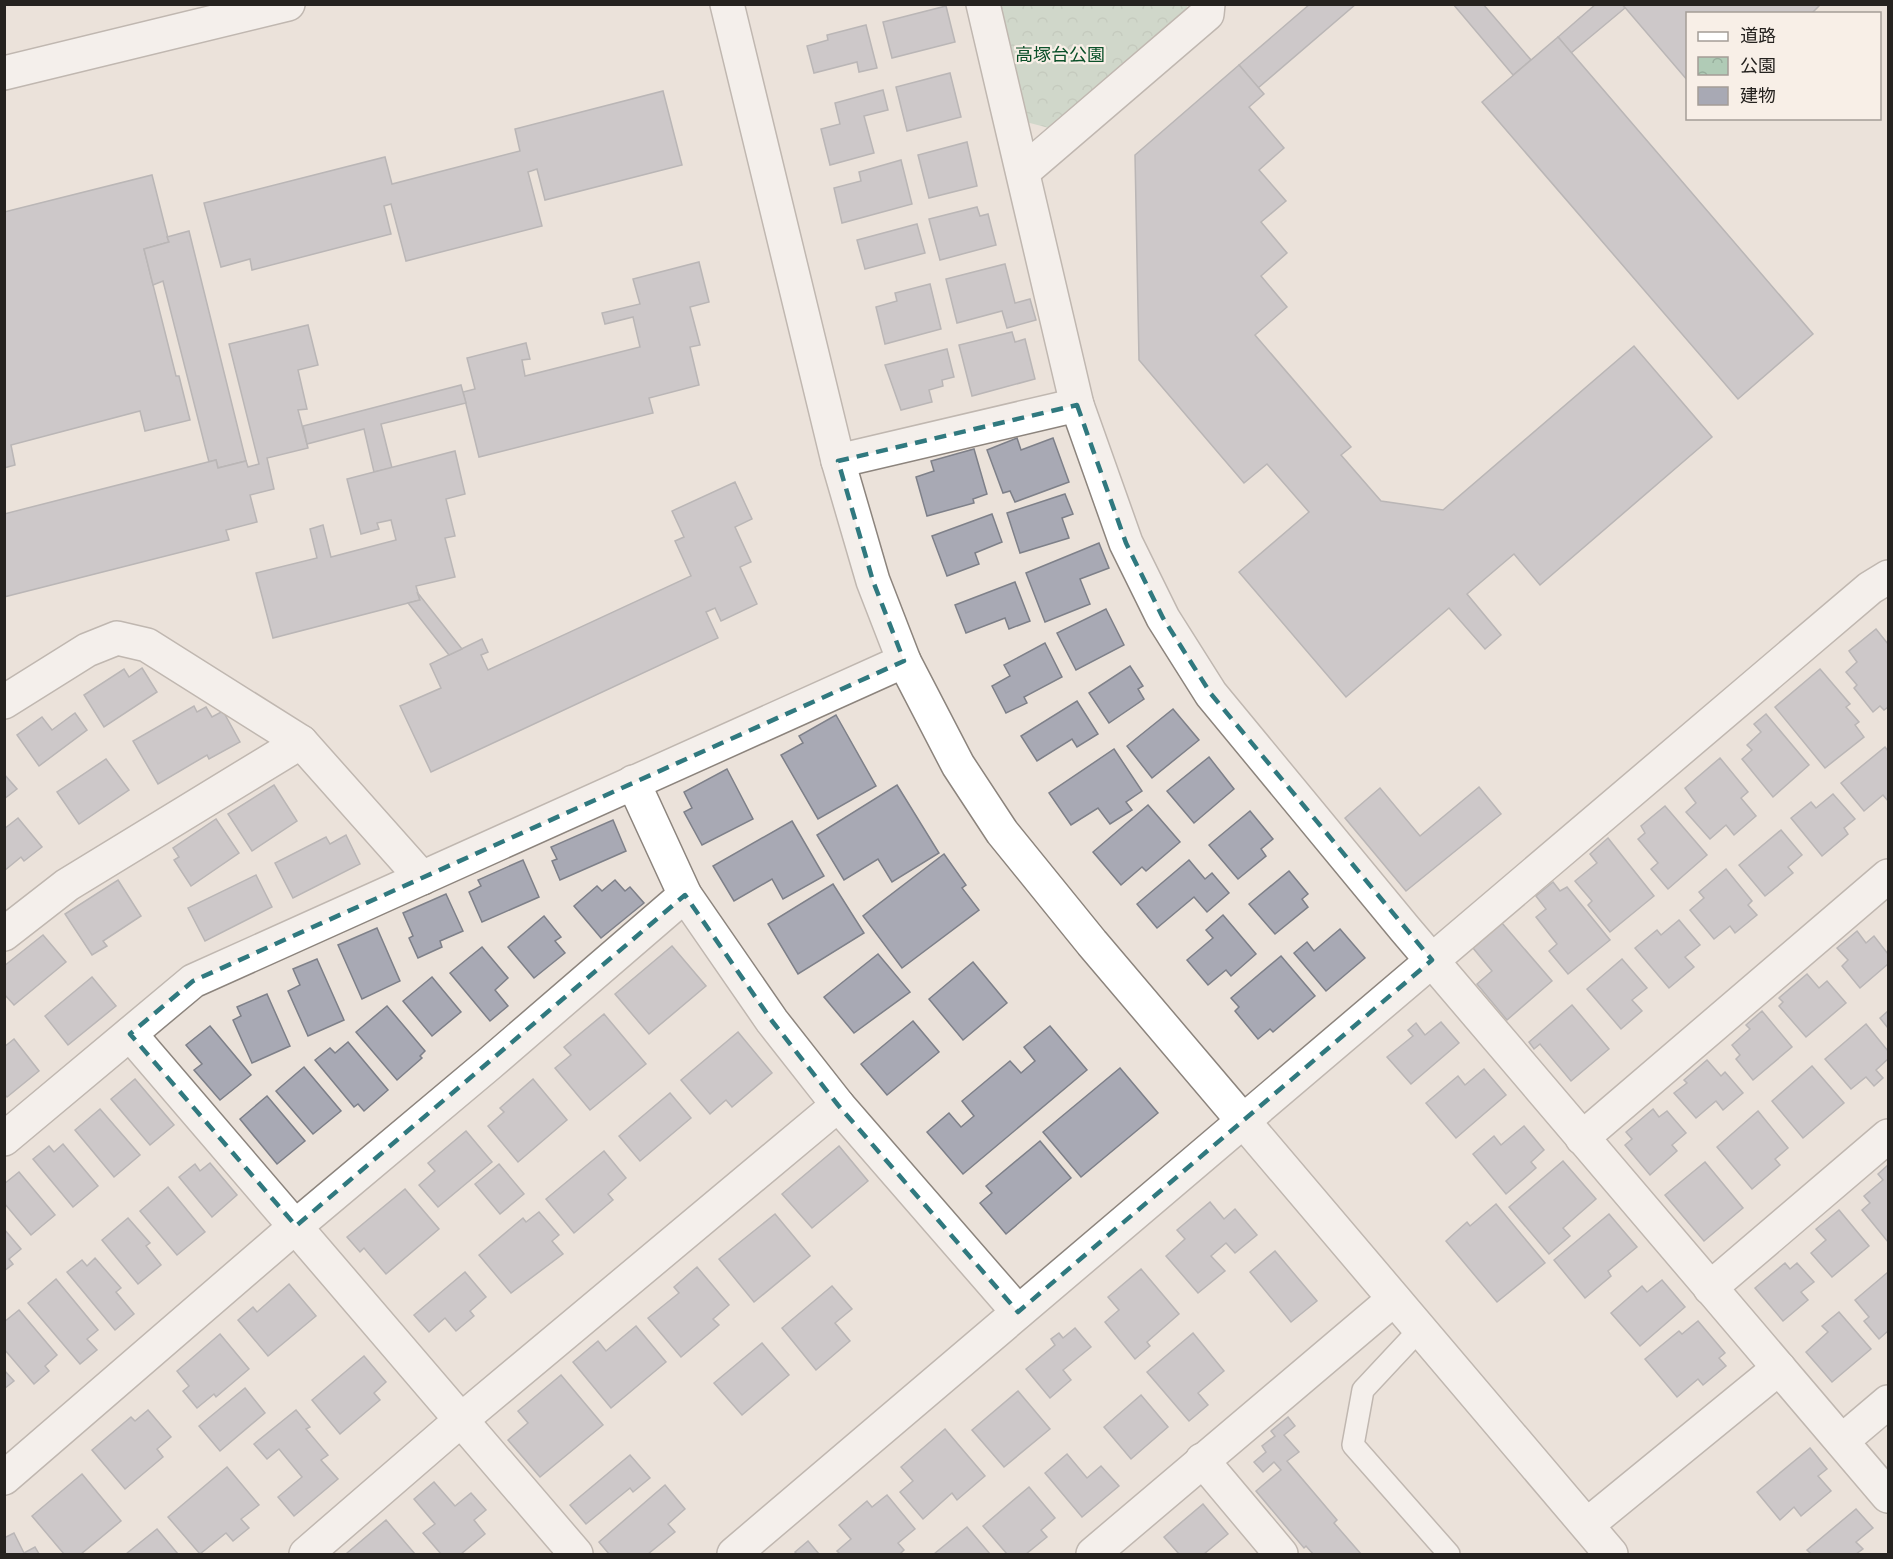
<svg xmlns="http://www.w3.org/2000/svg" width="1893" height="1559" font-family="Roboto,'Noto Sans JP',sans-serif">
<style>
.park{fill:url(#park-crowns)}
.building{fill:#a8a9b4;stroke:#7e8089;stroke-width:1.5}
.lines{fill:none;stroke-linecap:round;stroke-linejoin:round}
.service-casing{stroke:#8c847d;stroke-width:24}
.minor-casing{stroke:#8c847d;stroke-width:36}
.tertiary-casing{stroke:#8c847d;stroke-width:36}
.service{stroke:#fff;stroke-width:21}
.minor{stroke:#fff;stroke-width:33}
.tertiary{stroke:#fff;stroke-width:33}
.marked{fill:none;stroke:#30797f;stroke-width:4.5;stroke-dasharray:12 8;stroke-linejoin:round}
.labels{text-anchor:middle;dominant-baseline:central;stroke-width:4.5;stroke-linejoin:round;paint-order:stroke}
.park-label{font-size:18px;fill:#0a5029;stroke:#f8efe7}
</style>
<defs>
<pattern id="park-crowns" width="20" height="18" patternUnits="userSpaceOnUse" patternTransform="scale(1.5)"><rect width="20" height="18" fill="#b0cbb6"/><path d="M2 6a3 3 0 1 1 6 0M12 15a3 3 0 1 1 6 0" fill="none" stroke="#97ae9c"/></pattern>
</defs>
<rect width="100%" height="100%" fill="#ebe2da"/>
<polygon class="park" points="999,5 1188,5 1184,13 1049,128 1026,122"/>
<g class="building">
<polygon points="1310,4 1356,4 1258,88 1239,65"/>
<polygon points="1453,4 1483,4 1531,60 1513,75"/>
<polygon points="1596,4 1622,4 1625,8 1571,53 1558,37"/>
<polygon points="1622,4 1821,4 1811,14 1688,14 1688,81"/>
<polygon points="946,6 955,42 892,58 883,22"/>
<polygon points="866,25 877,68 859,72 857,62 814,73 807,46 828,40 827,35"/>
<polygon points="1558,37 1813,334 1738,399 1482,102"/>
<polygon points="1239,65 1264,94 1249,107 1284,148 1259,170 1286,201 1261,222 1287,253 1261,276 1287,307 1255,335 1351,447 1341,455 1381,501 1443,510 1634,346 1712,437 1540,585 1514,554 1467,594 1501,635 1485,649 1449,608 1346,697 1239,572 1309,512 1267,464 1244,483 1139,360 1135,155"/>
<polygon points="950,73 961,117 907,131 896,87"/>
<polygon points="883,90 888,110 864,116 874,153 830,165 821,129 840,124 835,103"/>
<polygon points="663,91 682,165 545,200 537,169 528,172 542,226 406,261 391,204 384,206 391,234 252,270 250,259 221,267 204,203 385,157 392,184 520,151 515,129"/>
<polygon points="967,142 977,186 929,198 918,155"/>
<polygon points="901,160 912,204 842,223 834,188 861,181 859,172"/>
<polygon points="152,175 169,242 144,249 176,376 179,376 190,420 145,431 140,411 11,445 15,465 4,468 4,212"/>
<polygon points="977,207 980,216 988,214 996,245 940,260 929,219"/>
<polygon points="917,224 925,253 865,269 857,240"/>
<polygon points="189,231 246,461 218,468 216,460 209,462 163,281 153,285 144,249 169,242 167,237"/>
<polygon points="699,262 709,302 690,307 700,345 690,347 699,385 649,398 653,413 479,457 463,392 475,389 467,358 526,343 530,359 522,360 525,376 640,347 633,317 605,324 602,313 640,304 633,279"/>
<polygon points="1005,264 1015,303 1030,299 1036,320 1007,328 1002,311 957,323 946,279"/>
<polygon points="930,284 941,329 885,344 876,307 897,301 895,293"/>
<polygon points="308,325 318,365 298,370 307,409 298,410 308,448 267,458 274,489 250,495 257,522 226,530 229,540 4,597 4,514 216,460 218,468 246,461 248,467 259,464 229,344"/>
<polygon points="1012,332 1015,342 1025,339 1035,379 972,396 959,345"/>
<polygon points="947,349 954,377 942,380 943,386 929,390 932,402 901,410 885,365"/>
<polygon points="461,385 466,403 381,424 392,468 374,472 364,429 307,444 303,426"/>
<polygon points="1017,438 1021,450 1053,438 1069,482 1015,502 1010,491 1003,493 987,450"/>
<polygon points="974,449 987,494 973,499 974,503 927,516 916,477 934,471 931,461"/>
<polygon points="455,451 465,494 446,499 455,536 445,538 455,577 416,586 420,600 273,638 256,573 317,558 310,529 323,525 331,557 396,540 391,520 377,523 379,529 361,534 347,479"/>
<polygon points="735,482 752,519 735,527 751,562 740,567 757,604 721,621 715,608 706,612 718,638 431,772 400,706 441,688 430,664 482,639 488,652 481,655 488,670 691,576 675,541 684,537 672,511"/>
<polygon points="1065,494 1073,514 1062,518 1069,538 1020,553 1007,513"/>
<polygon points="992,514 1002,542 975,553 979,564 947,576 932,536"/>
<polygon points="1099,543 1109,568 1080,579 1090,604 1045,622 1026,573"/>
<polygon points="1015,582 1030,621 1009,629 1005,618 966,633 955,605"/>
<polygon points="417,592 462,649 449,655 408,603 420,600"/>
<polygon points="1106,609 1124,645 1076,670 1057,633"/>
<polygon points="1876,629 1888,644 1888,707 1884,710 1880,706 1873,712 1854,688 1857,685 1846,672 1857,662 1849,651"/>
<polygon points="1045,643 1062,677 1024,697 1027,703 1006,713 992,686 1010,676 1004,665"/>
<polygon points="1130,666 1143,686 1138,689 1144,699 1109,723 1089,693"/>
<polygon points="142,668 157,692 104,727 84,695 124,669 129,677"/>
<polygon points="1820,669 1850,704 1846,707 1859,722 1855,725 1864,737 1825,768 1775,707"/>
<polygon points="1077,701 1098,734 1077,747 1072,739 1037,761 1021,736"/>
<polygon points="194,706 197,712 206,707 212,717 223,711 240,742 209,759 207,755 158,784 133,741"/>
<polygon points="1173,709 1199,740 1152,778 1127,746"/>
<polygon points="75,713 87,730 39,766 17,735 42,717 52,730"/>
<polygon points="1766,714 1809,765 1773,797 1742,759 1752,750 1747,745 1761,732 1754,724"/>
<polygon points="836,715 876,786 818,819 781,755 803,743 799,736"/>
<polygon points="1885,747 1888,751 1888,801 1883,795 1864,811 1841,783"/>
<polygon points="1114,749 1142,791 1126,802 1132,810 1110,824 1098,808 1071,825 1049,793"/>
<polygon points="1209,757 1234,789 1194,823 1167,791"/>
<polygon points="1720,758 1748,792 1741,798 1756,816 1734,835 1726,825 1710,839 1686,812 1696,803 1685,788"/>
<polygon points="106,759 129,790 79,824 57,792"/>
<polygon points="727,769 753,819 702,845 684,812 692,808 684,792"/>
<polygon points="4,774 17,789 4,799"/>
<polygon points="274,785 297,821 252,851 228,814"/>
<polygon points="897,785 939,853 892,882 878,859 844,880 817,835"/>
<polygon points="1479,787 1501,814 1406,891 1345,818 1380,788 1420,836"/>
<polygon points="1833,794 1855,819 1844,828 1848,834 1822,856 1791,818 1811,802 1816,808"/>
<polygon points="1148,805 1180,842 1146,871 1142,867 1121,885 1093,852"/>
<polygon points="1665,806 1707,855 1668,889 1651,869 1658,863 1638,839 1645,833 1641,826"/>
<polygon points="1250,811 1273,839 1261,849 1266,856 1238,879 1209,845"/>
<polygon points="18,818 42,847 24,861 21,857 4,871 4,829"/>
<polygon points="216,819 239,853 191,886 174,860 179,857 173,848"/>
<polygon points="613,820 626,851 560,880 552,861 557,859 551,847"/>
<polygon points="792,821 824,876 783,899 772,879 734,901 713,866"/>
<polygon points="1781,830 1802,855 1788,867 1793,873 1765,896 1739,865"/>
<polygon points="346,835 360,864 293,898 275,863 326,837 330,844"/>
<polygon points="1608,838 1654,896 1610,932 1588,905 1592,901 1575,881 1597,863 1590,854"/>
<polygon points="944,854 966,885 962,888 979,910 902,968 863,916"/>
<polygon points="523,860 539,897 482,922 469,892 481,886 478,880"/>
<polygon points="1189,860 1205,879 1212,873 1229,893 1207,912 1194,897 1157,928 1137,904"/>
<polygon points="1726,869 1752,901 1748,905 1757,915 1735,933 1730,926 1714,939 1690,910 1704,898 1699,892"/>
<polygon points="1289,871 1308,894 1302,899 1308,907 1275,934 1249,904"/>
<polygon points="256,875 272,907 205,941 188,908"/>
<polygon points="118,880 141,916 103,941 107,946 92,955 65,914"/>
<polygon points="615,880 625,891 630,887 644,903 601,938 574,906 597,886 602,891"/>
<polygon points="1553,882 1560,891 1567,887 1610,940 1568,974 1549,951 1557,944 1536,917 1546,909 1536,896"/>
<polygon points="833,884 864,933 798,974 768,924"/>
<polygon points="446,894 463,931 440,941 442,947 418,958 409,938 413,936 403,913"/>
<polygon points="1223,915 1256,954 1231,976 1226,970 1208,985 1187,960 1213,938 1206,930"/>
<polygon points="544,916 561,937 555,941 565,953 534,978 508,947"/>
<polygon points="1679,920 1700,945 1685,957 1694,967 1669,988 1635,948 1657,930 1661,935"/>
<polygon points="1502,923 1552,981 1507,1020 1477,984 1492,971 1473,948"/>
<polygon points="377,928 400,981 362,999 338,945"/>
<polygon points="1340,929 1365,958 1326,991 1294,953 1307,942 1314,951"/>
<polygon points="1857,931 1866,943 1874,936 1888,954 1888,964 1860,988 1842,966 1848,960 1837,948"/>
<polygon points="43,935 66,962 14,1005 4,994 4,966"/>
<polygon points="672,946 706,986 649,1034 615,994"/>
<polygon points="482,947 508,978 495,990 508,1006 490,1021 450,973"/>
<polygon points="878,954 910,992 854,1033 824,997"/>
<polygon points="1281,956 1315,996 1273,1032 1270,1029 1258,1039 1235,1011 1239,1007 1231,998"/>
<polygon points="317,959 344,1020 308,1036 288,991 300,985 293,969"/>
<polygon points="1622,959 1647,988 1632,1000 1642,1011 1621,1029 1587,989"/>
<polygon points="973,962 1007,1003 963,1040 929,999"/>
<polygon points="1807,974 1819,988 1827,981 1846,1003 1806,1037 1779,1006 1783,1002 1779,998"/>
<polygon points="92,977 116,1006 68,1045 45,1016"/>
<polygon points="432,977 461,1012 432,1036 403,1001"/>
<polygon points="267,994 290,1046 252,1063 233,1020 241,1016 237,1007"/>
<polygon points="1572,1005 1609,1049 1571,1081 1540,1044 1534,1049 1529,1042"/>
<polygon points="387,1006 425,1051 420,1056 422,1058 397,1080 356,1032"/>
<polygon points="1762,1011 1792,1047 1753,1080 1736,1059 1740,1055 1732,1045 1750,1029 1746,1025"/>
<polygon points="1888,1011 1888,1028 1880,1018"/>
<polygon points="604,1014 646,1064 590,1110 555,1068 571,1055 564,1047"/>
<polygon points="913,1021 939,1052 887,1095 861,1064"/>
<polygon points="1441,1022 1459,1043 1411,1084 1387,1057 1413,1036 1408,1030 1416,1023 1425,1035"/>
<polygon points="1866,1024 1888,1051 1888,1059 1876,1070 1883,1078 1874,1086 1866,1077 1851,1089 1825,1059"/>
<polygon points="210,1026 251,1075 220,1100 194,1070 202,1064 186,1045"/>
<polygon points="1050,1026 1087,1070 963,1174 927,1132 949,1113 961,1127 974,1116 962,1101 1010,1061 1021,1073 1035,1061 1024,1047"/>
<polygon points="738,1032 772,1073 732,1107 726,1100 710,1114 681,1080"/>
<polygon points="14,1039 39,1071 7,1097 4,1094 4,1047"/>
<polygon points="348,1042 388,1090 364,1111 358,1104 354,1107 315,1060 330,1048 335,1053"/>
<polygon points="1707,1060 1721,1076 1725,1072 1743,1093 1723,1110 1716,1101 1696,1118 1674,1093 1687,1083 1684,1080"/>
<polygon points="1812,1066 1844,1103 1803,1138 1772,1101"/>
<polygon points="304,1067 341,1111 313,1134 276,1091"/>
<polygon points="1120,1068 1158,1113 1081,1177 1043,1132"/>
<polygon points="1484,1069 1506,1095 1456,1138 1426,1103 1458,1076 1465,1085"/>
<polygon points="135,1079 174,1125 150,1145 111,1099"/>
<polygon points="533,1079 567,1120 518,1162 488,1126 504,1112 500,1108"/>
<polygon points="670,1093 691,1118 640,1161 619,1136"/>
<polygon points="267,1096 305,1141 277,1164 240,1119"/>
<polygon points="100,1109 140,1155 114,1177 75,1130"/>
<polygon points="1653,1109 1659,1117 1667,1111 1686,1133 1672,1145 1677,1151 1650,1175 1625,1145 1632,1139 1626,1132"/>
<polygon points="1758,1111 1788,1148 1775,1159 1780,1165 1752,1189 1717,1147"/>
<polygon points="1524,1126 1544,1150 1531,1162 1536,1168 1506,1194 1473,1154 1494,1136 1501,1145"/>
<polygon points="466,1131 492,1162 438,1207 419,1185 435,1171 428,1163"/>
<polygon points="1040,1141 1071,1178 1006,1234 980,1203 992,1193 986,1186"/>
<polygon points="63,1144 98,1186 73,1207 33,1159 49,1146 54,1152"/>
<polygon points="839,1146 868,1181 812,1228 782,1194"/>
<polygon points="604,1151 626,1178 608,1194 613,1200 574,1233 546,1199"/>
<polygon points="1563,1161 1596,1199 1563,1228 1570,1236 1549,1254 1509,1207"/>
<polygon points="1705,1162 1743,1208 1704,1241 1665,1195"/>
<polygon points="210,1163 237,1195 212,1217 179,1177 195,1164 200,1171"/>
<polygon points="499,1164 524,1194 500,1214 475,1184"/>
<polygon points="1888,1165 1888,1242 1862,1210 1870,1203 1864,1196 1883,1180 1878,1174"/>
<polygon points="19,1172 55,1215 31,1235 4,1203 4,1184"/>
<polygon points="168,1187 205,1232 177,1255 140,1211"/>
<polygon points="405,1189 439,1229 386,1274 364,1248 360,1252 347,1237"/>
<polygon points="1210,1202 1224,1219 1235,1209 1257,1235 1235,1253 1226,1243 1211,1256 1225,1271 1198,1293 1166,1256 1185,1239 1177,1230"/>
<polygon points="1496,1204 1545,1263 1497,1302 1446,1241 1467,1222 1470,1226"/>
<polygon points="1839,1210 1869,1246 1832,1277 1811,1253 1826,1240 1816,1229"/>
<polygon points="539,1212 559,1235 552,1241 563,1254 511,1293 479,1255 523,1218 526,1222"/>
<polygon points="775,1214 810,1256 754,1302 719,1259"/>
<polygon points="1609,1214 1637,1247 1608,1271 1611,1276 1585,1298 1554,1260"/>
<polygon points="128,1218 150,1243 146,1246 161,1265 138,1284 102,1240"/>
<polygon points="4,1229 21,1249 9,1259 13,1264 4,1271"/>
<polygon points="1275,1251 1317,1301 1291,1322 1250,1272"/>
<polygon points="95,1258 121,1288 116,1292 134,1314 115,1330 67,1272 82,1260 87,1266"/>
<polygon points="1785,1263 1790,1269 1797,1263 1814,1282 1801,1292 1808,1300 1783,1321 1755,1288"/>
<polygon points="697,1267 729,1305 713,1319 719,1325 681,1357 648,1318 679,1293 674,1287"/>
<polygon points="1141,1269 1179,1314 1147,1342 1150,1346 1135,1359 1105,1322 1119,1310 1108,1297"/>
<polygon points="465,1272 486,1297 470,1311 474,1316 456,1331 445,1318 429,1332 414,1315"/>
<polygon points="1888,1272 1888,1331 1879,1339 1864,1321 1869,1317 1855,1300"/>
<polygon points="56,1279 98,1330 87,1339 97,1350 80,1364 28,1303"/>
<polygon points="1662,1280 1685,1307 1640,1346 1611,1313 1642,1286 1647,1292"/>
<polygon points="289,1284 316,1316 268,1356 238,1320 253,1307 257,1312"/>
<polygon points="832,1286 852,1309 835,1323 850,1341 816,1370 782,1328"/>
<polygon points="19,1310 57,1355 45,1366 49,1371 34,1384 4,1349 4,1322"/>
<polygon points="1839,1312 1871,1349 1832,1382 1806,1352 1828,1332 1822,1326"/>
<polygon points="1698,1321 1725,1353 1719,1358 1726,1366 1703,1385 1698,1379 1677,1397 1645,1359 1679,1331 1682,1334"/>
<polygon points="636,1326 666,1362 611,1408 573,1362 598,1341 606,1351"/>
<polygon points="1075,1328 1091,1347 1063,1370 1071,1380 1050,1398 1026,1369 1055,1345 1051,1339 1059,1333 1063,1338"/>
<polygon points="1193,1333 1224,1371 1198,1393 1208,1405 1189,1421 1147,1372"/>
<polygon points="220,1334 249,1369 216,1397 214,1394 197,1408 183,1391 189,1386 177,1371"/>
<polygon points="762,1343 789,1375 742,1415 714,1383"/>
<polygon points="364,1356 386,1382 374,1393 380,1400 340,1434 312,1400"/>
<polygon points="4,1370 14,1381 4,1389"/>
<polygon points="561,1375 603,1425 540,1477 508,1440 528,1423 518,1411"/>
<polygon points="245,1388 265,1413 220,1451 199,1426"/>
<polygon points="1018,1391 1050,1429 1004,1467 972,1430"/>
<polygon points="1141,1395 1168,1427 1131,1459 1104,1427"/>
<polygon points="148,1410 171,1437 157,1449 163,1457 125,1489 92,1450 131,1417 135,1421"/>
<polygon points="296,1410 310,1427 306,1429 328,1455 321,1460 338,1479 294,1516 278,1497 302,1477 279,1449 267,1459 254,1444"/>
<polygon points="1288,1417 1295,1426 1284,1435 1299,1452 1287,1461 1337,1520 1334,1523 1361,1554 1313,1554 1306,1546 1304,1548 1256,1491 1281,1470 1274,1462 1263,1472 1254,1462 1266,1452 1262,1446 1275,1436 1271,1431"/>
<polygon points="945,1429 985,1476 957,1500 952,1493 923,1519 900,1492 913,1481 901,1467"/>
<polygon points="1810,1448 1827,1469 1818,1476 1831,1491 1801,1516 1794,1507 1780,1520 1757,1492"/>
<polygon points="1067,1454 1087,1478 1101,1466 1119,1486 1082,1517 1045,1473"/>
<polygon points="630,1455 650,1478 633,1492 630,1488 586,1524 570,1505"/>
<polygon points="227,1467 259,1505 241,1519 249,1528 233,1541 226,1533 200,1554 168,1517"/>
<polygon points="82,1474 121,1521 81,1554 64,1554 32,1516"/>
<polygon points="434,1482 455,1506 471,1493 486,1510 474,1520 485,1534 461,1554 441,1554 423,1533 435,1524 414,1499"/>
<polygon points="665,1485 685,1509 668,1524 675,1532 648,1554 609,1554 599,1542"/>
<polygon points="1029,1487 1055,1518 1041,1530 1047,1537 1026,1554 1007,1554 983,1526"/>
<polygon points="887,1495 915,1529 898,1543 904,1550 900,1554 840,1554 837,1551 851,1539 839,1525 867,1501 872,1507"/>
<polygon points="1203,1504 1228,1534 1204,1554 1179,1554 1164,1537"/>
<polygon points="1856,1509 1873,1528 1856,1542 1863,1549 1856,1554 1811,1554 1807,1550"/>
<polygon points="386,1520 415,1554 349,1554 347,1553"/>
<polygon points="967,1527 990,1554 934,1554"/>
<polygon points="157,1529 178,1554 126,1554"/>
<polygon points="14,1533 24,1553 35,1547 39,1554 4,1554 4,1538"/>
<polygon points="808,1541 819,1554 797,1554 795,1552"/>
</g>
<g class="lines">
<g class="service-casing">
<polyline id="service" points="1420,1329 1363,1390 1353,1445 1449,1554"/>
</g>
<g class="minor-casing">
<g id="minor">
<polyline points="983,4 1077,405 1126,543 1163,618 1211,694 1405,929 1888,1496"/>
<polyline points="1024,171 1207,14 1208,4"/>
<polyline points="838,461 1077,405"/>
<polyline points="4,702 87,650 117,638 147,645 301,742 422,878"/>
<polyline points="633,782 685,895 772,1021 838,1105 1018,1312"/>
<polyline points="4,934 67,885 301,742"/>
<polyline points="130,1034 576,1554"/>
<polyline points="1582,1138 1888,876"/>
<polyline points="4,1139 193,981 904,661"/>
<polyline points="1710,1288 1888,1136"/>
<polyline points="1842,1441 1888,1402"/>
<polyline points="1202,1460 1281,1554"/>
<polyline points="4,1478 296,1226 489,1064 685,895"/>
<polyline points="1587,1525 1779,1368"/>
<polyline points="306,1554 461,1420 838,1105"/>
<polyline points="1093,1554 1394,1299"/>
</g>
</g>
<g class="tertiary-casing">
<g id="tertiary">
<polyline points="727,4 838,461 873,581 904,661 958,765 1002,832 1092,943 1611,1554"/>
<polyline points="4,73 288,4"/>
<polyline points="734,1554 1870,588 1888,577"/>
</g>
</g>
<use href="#service" class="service"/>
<use href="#minor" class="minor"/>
<use href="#tertiary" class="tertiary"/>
</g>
<path d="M0 0H1893V1559H0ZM1077 405 1126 543 1163 618 1211 694 1432 960 1018 1312 838 1105 772 1021 685 895 296 1226 130 1034 193 981 904 661 873 581 838 461Z" fill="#ebe2da" fill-opacity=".55" fill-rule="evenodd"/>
<path class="marked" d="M1077 405 1126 543 1163 618 1211 694 1432 960 1018 1312 838 1105 772 1021 685 895 296 1226 130 1034 193 981 904 661 873 581 838 461Z"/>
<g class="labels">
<g class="park-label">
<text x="1060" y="54">高塚台公園</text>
</g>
</g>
<rect width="1893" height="1559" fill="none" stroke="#25221f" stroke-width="12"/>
<rect x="1686" y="12" width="195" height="108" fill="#f8efe7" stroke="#a49d97" stroke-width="1.5"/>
<rect x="1698" y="32" width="30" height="9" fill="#ffffff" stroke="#a49d97" stroke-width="1.5"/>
<text x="1740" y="42" font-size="18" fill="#25221f">道路</text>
<rect x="1698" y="57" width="30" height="18" fill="url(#park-crowns)" stroke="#a49d97" stroke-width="1.5"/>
<text x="1740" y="72" font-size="18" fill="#25221f">公園</text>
<rect x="1698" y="87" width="30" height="18" fill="#a8a9b4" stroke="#a49d97" stroke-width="1.5"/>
<text x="1740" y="102" font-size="18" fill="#25221f">建物</text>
</svg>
